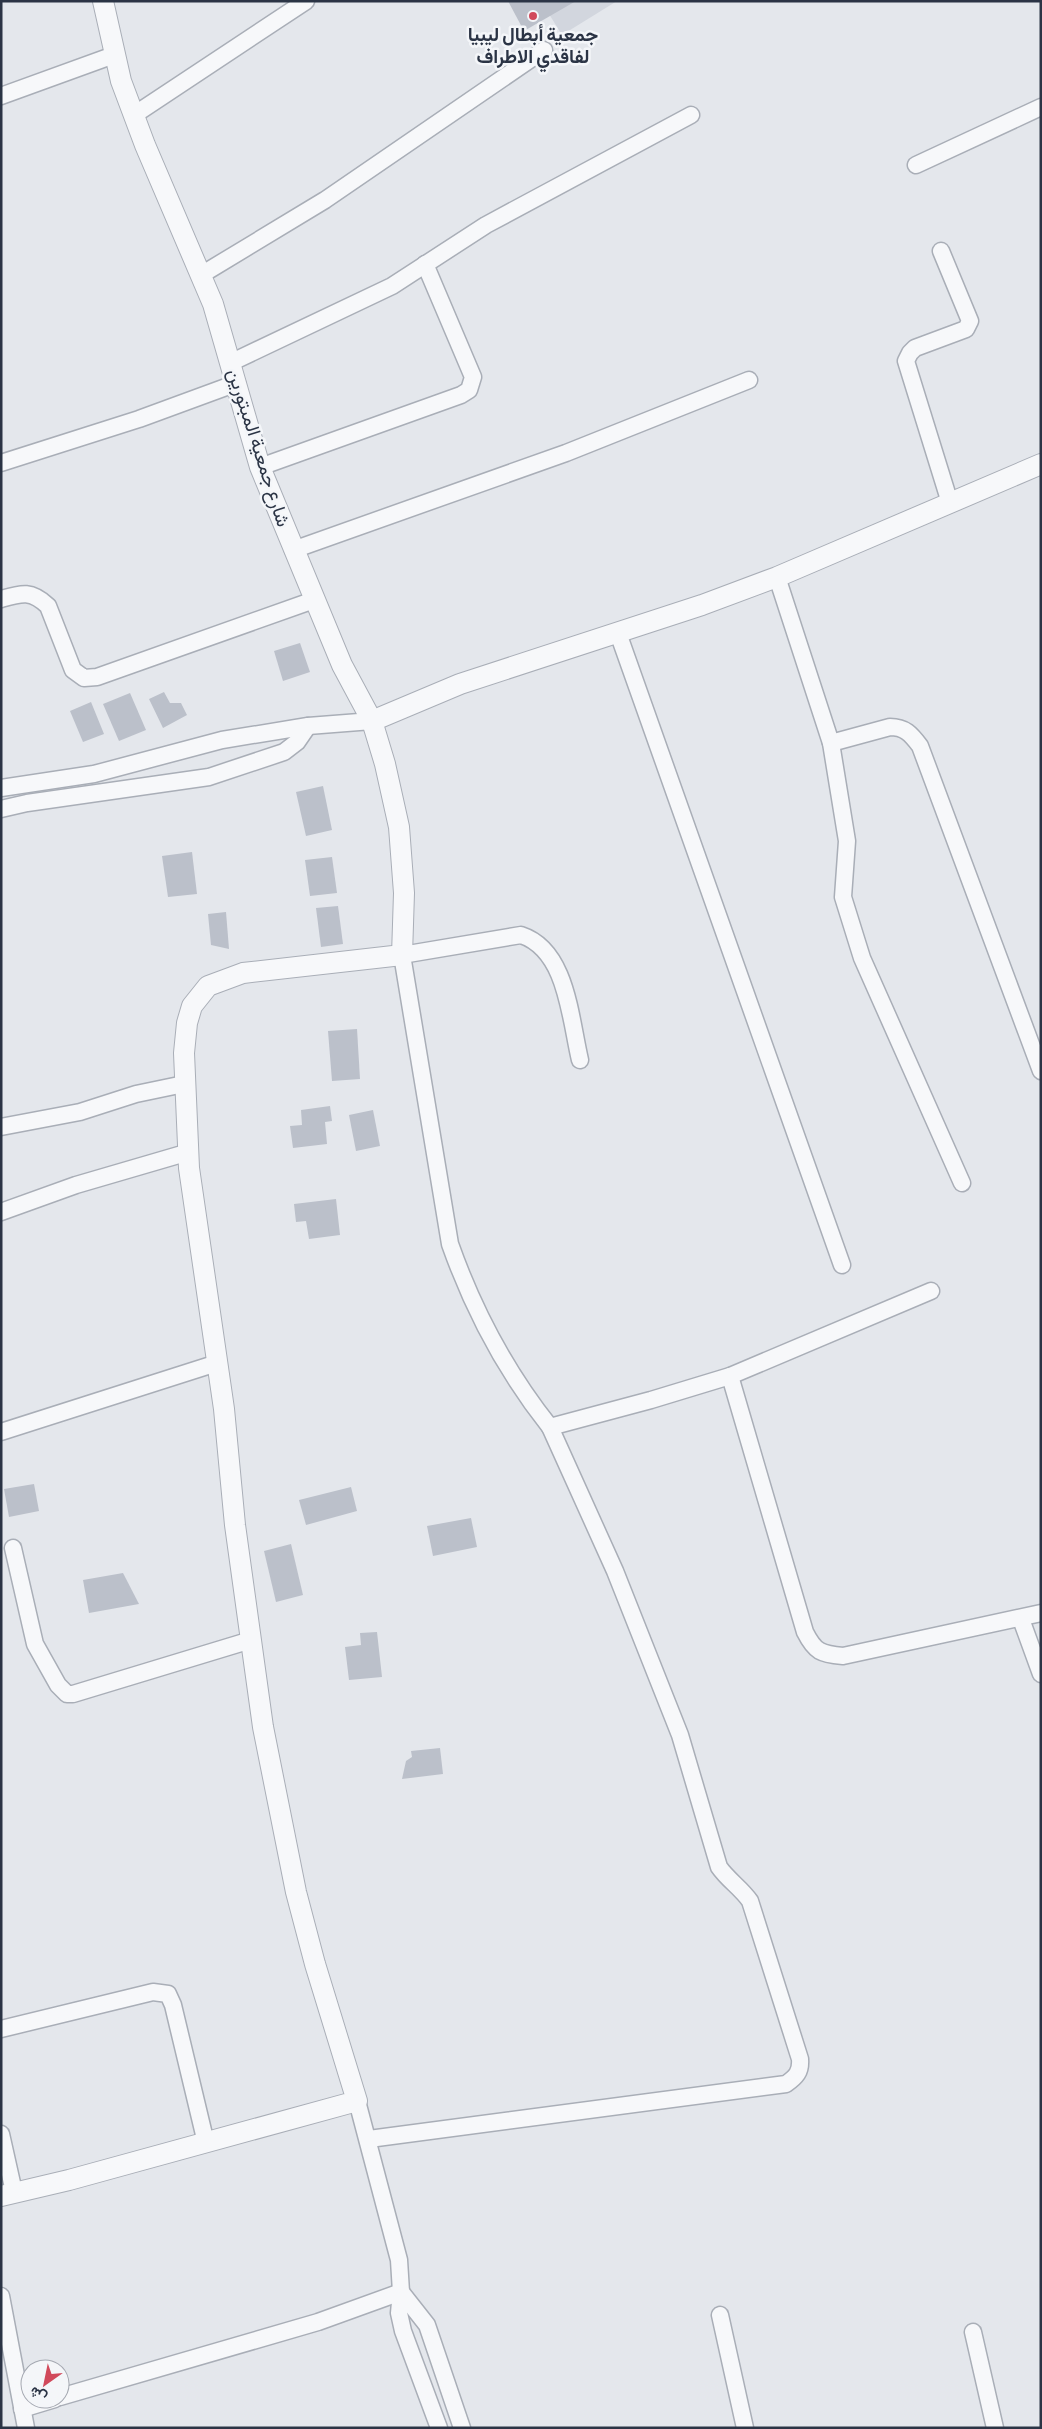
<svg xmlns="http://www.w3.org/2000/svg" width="1042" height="2429" font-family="'Sofia Sans Condensed',Vazirmatn,sans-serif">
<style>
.built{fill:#d2d6de}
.building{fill:#bbc0ca}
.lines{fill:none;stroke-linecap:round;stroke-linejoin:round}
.minor-casing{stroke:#a9aeb7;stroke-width:19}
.tertiary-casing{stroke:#a9aeb7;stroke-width:22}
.minor{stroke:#f7f8fa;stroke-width:16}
.tertiary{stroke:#f7f8fa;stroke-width:20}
.poi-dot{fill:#d1495b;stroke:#f4f6f9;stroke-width:2}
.labels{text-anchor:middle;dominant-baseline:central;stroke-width:5;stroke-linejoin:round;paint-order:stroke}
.poi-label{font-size:19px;font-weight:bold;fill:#2b3445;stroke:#f4f6f9}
.street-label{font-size:19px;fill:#2b3445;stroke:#f4f6f9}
</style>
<rect width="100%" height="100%" fill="#e4e7ec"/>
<polygon class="built" points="541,1 617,1 562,35"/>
<g class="building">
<polygon points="508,1 576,1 524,31"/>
<polygon points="300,643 310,672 283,681 274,651"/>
<polygon points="164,692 170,703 181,703 187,715 163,728 149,699"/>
<polygon points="130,693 146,730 119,741 103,704"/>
<polygon points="91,702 104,734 83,742 70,711"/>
<polygon points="323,786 332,830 306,836 296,792"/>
<polygon points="192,852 197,894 168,897 162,856"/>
<polygon points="332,857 337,893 310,896 305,860"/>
<polygon points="338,906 343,944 321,947 316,908"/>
<polygon points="226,912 229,949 211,945 208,914"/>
<polygon points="357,1029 360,1079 332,1081 328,1031"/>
<polygon points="330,1106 332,1121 325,1122 327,1144 293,1148 290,1126 302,1125 301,1110"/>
<polygon points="373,1110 380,1146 356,1151 349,1115"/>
<polygon points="336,1199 340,1235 309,1239 306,1221 296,1222 294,1204"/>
<polygon points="34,1484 39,1511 9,1517 4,1489"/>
<polygon points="351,1487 357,1511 306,1525 299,1500"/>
<polygon points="471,1518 477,1547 433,1556 427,1526"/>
<polygon points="291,1544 303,1595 276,1602 264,1551"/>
<polygon points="123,1573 139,1604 89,1613 83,1580"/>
<polygon points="377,1632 382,1677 349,1680 345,1647 361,1645 360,1633"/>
<polygon points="440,1748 443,1774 402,1779 406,1761 412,1757 411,1751"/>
</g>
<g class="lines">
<g class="minor-casing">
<g id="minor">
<polyline points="1,96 114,55"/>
<polyline points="134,115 306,1"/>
<polyline points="916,165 1041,107"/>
<polyline points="941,251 970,321 966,329 915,348 910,353 906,361 950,503"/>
<polyline points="201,275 325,200 544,50"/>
<polyline points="230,363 392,286 486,225 691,115"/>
<polyline points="1,463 139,419 237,383"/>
<polyline points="260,467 461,395 469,390 473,377 425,264"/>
<polyline points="293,550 566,453 749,380"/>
<polyline points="777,577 831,743 847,841 843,897 862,958 962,1183"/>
<path d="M1 599C22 593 31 590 48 606L73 670 84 678 97 677 314 600"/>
<polyline points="618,633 842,1265"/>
<path d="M831 743 890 727C905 727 911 734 920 746L1041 1071"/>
<polyline points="1,788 94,774 222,740 308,726 372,721"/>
<polyline points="1,809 27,803 209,777 284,752 297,742 308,726"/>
<path d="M580 1060C570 1018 567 950 521 935L402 955 450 1244C473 1309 507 1373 550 1427L651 1400 730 1376 931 1291"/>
<polyline points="1,1127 80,1112 136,1094 184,1084"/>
<polyline points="1,1212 76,1185 189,1152"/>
<path d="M730 1376 805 1632C815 1652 821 1654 843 1656L1041 1613"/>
<polyline points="1,1432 217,1363"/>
<polyline points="13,1548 35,1644 58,1685 67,1694 73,1694 251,1640"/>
<polyline points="1021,1619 1041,1674"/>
<polyline points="1,2029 153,1992 168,1994 173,2005 206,2143"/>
<polyline points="357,2101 399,2260 401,2292 399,2313 403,2331 439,2428"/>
<polyline points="1,2134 14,2192"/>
<path d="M369 2139 786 2084C796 2077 801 2072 800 2059L750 1901C741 1888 728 1880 719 1867L680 1735 615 1571 550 1427"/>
<polyline points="1,2296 26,2428"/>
<polyline points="720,2315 745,2428"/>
<polyline points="973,2332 995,2428"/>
<polyline points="60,2397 318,2322 401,2292 427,2325 462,2428"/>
<polyline points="22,2409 55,2399"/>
</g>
</g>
<g class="tertiary-casing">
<g id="tertiary">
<polyline points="372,721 460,684 702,605 777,577 1041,464"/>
<polyline points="1,2196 69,2180 357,2101 315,1964 296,1892 263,1727 235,1525 224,1409 189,1168 184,1053 187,1023 192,1006 208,986 243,973 402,955 404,893 399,827 385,764 372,721 342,665 260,467 213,304 145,145 121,81 103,1"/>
</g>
</g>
<use href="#minor" class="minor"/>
<use href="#tertiary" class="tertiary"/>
</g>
<circle class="poi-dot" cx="533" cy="16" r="5"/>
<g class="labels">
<g class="poi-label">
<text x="533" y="35">جمعية أبطال ليبيا<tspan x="533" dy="22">لفاقدي الاطراف</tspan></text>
</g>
<g class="street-label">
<text transform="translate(258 448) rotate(72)">شارع جمعية المبتورين</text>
</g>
</g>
<rect width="1042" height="2429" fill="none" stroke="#2b3445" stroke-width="5"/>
<g transform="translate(45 2384) rotate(213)"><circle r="24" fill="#f4f6f9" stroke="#a4a8b1"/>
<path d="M0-4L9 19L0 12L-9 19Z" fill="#d1495b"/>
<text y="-8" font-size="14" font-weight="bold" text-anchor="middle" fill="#2b3445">ش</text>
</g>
</svg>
